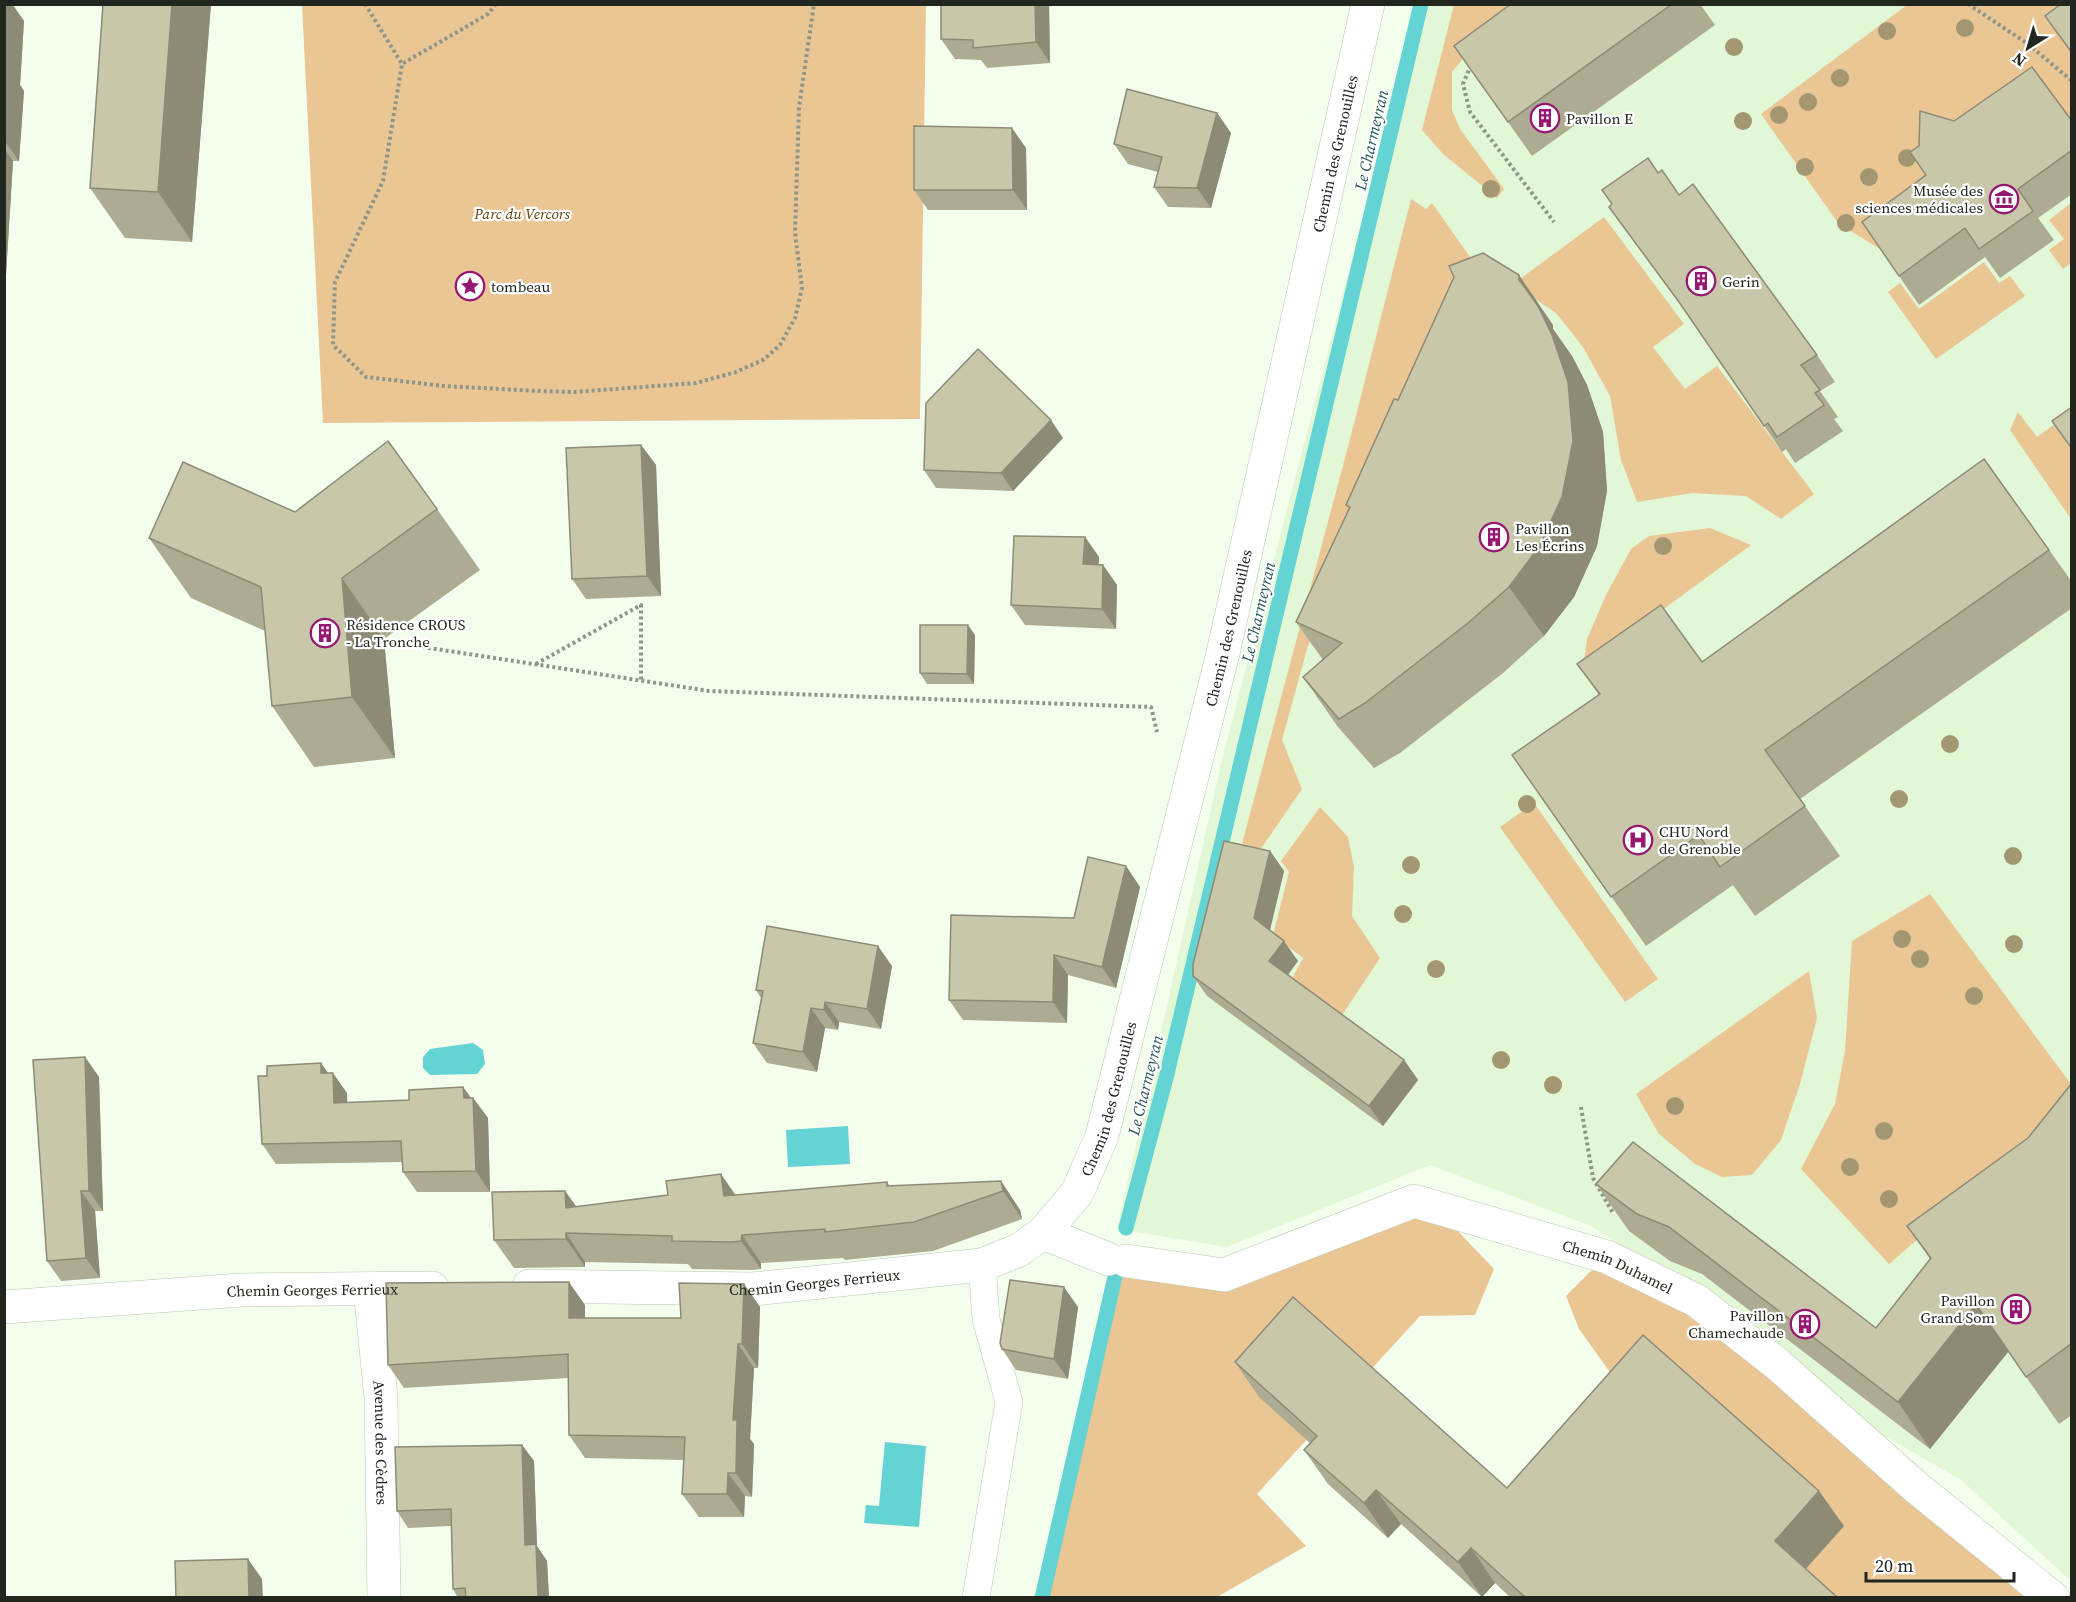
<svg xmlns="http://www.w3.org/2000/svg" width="2076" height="1602" font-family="'Source Serif 4',serif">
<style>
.built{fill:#e1f7d5}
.green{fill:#ebc695}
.water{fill:#63d3d3}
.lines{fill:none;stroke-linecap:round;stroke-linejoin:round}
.stream{stroke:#63d3d3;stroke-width:15}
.service-casing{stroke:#b8c9af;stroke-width:28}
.minor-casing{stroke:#b8c9af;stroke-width:34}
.path{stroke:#8e9689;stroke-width:4;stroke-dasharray:3 3;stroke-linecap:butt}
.service{stroke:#fff;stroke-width:27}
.minor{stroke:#fff;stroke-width:33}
.tree{fill:#a39772}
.wall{fill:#adab91}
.shaded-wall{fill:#8d8b76}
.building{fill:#c9c7a9;stroke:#8d8b76;stroke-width:1.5}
.labels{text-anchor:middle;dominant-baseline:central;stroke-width:4.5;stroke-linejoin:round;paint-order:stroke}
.poi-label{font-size:15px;fill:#21271e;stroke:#fff;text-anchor:start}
.street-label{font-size:15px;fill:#21271e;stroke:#fff}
.park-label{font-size:15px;font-style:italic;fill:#62420d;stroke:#fff}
.water-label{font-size:16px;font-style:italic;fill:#245555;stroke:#fff}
</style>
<rect width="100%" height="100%" fill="#f3feed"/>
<polygon class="built" points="1418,5 2071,5 2071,1581 1960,1479 1865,1425 1704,1297 1591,1226 1430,1165 1227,1247 1117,1229 1222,760"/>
<g class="green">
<polygon points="302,5 926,5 920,419 323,423"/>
<polygon points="1454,5 1508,5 1452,72 1452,110 1460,129 1504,189 1497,198 1443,154 1422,130"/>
<polygon points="1907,5 2071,5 2071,122 1941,174 1883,251 1838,223 1761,114"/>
<polygon points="1411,199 1426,209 1432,203 1475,264 1349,535 1307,649 1282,740 1302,789 1260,850 1242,844 1349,443"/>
<polygon points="2071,203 2071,263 2063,269 2049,250 2064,239 2049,220"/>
<polygon points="1604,217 1684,324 1653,347 1685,389 1717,366 1814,494 1781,519 1746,496 1692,493 1637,502 1621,460 1610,396 1583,347 1556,313 1513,284"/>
<polygon points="1984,262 1999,283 2010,276 2025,296 1936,359 1888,292 1900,283 1919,309"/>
<polygon points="2018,412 2037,437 2071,412 2071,519 2010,430"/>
<polygon points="1710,528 1751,545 1583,668 1587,639 1606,595 1631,549 1649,536"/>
<polygon points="1534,803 1658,979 1625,1002 1500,827"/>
<polygon points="1320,807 1348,837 1354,867 1352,916 1380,958 1342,1015 1292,979 1303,958 1273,935 1289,872 1281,861"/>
<polygon points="1930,894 2071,1084 2071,1106 1889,1264 1801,1169 1835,1104 1845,1051 1852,941"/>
<polygon points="1809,971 1817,1018 1800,1084 1781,1140 1752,1175 1722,1177 1695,1164 1659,1134 1636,1094"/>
<polygon points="1406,1212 1454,1227 1494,1269 1475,1315 1420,1316 1257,1494 1306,1546 1217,1597 1042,1598 1116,1272 1187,1280"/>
<polygon points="1593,1269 1648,1285 1732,1339 2024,1597 1624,1597 1635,1407 1579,1329 1566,1296"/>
</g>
<g class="water">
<polygon points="473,1043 483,1050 485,1064 477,1074 430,1075 423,1068 423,1057 430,1049"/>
<polygon points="848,1126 850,1164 788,1167 786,1130"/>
<polygon points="885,1442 926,1446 919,1527 864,1523 866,1505 879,1506"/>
</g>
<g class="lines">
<g class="stream">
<polyline points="1126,1228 1166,1078 1421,4"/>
<polyline points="1042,1598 1116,1272"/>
</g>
<g class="service-casing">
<polyline id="service" points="976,1598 1009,1402 986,1319 982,1265"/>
</g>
<g class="minor-casing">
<g id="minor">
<polyline points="1043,1233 1108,1259"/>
<path id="s1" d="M1127 1261 1224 1275 1414 1201 1607 1257 1697 1301 1776 1363 1917 1488 2053 1598"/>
<path id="s2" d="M529 1286 753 1289 982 1265 1019 1250 1043 1233 1077 1193 1102 1136 1223 653 1368 4"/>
<path id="s3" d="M370 1289 381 1398 384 1598"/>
<path id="s4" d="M4 1307 242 1290 432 1288"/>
</g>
</g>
<g class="path">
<polyline points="365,4 402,64"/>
<polyline points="496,4 488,14 402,64 383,181 335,282 333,345 366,377 444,386 538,391 574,392 696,383 736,372 763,360 780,345 795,318 802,288 795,233 799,108 814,4"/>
<polyline points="1968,4 2028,44 2072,81"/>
<polyline points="1471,65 1463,84 1470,112 1554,222"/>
<polyline points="410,645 709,691 1151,707 1157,732"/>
<polyline points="536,664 641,605 641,682"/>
<polyline points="1581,1107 1593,1178 1613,1213"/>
</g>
<use href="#service" class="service"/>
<use href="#minor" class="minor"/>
</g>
<g class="tree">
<circle cx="1965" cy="28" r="9"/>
<circle cx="1887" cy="31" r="9"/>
<circle cx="1734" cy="47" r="9"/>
<circle cx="1840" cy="78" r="9"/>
<circle cx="1808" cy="102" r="9"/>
<circle cx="1779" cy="115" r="9"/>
<circle cx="1743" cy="121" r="9"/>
<circle cx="1907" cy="158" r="9"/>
<circle cx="1805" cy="167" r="9"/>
<circle cx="1869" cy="177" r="9"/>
<circle cx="1491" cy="189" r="9"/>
<circle cx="1846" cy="223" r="9"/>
<circle cx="1663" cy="546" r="9"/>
<circle cx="1950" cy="744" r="9"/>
<circle cx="1899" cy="799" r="9"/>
<circle cx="1527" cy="804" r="9"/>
<circle cx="2013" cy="856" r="9"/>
<circle cx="1411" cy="865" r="9"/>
<circle cx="1403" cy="914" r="9"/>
<circle cx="1902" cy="939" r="9"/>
<circle cx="2014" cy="944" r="9"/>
<circle cx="1920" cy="959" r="9"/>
<circle cx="1436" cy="969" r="9"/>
<circle cx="1974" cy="996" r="9"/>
<circle cx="1501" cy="1060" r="9"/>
<circle cx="1553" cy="1085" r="9"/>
<circle cx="1675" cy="1106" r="9"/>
<circle cx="1884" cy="1131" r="9"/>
<circle cx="1850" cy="1167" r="9"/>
<circle cx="1889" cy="1199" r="9"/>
</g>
<g class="wall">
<polygon points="4,4 12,4 24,21 20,85 24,91 19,161 13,161 5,291"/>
<polygon points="103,4 211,4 192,242 125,238 90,188"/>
<polygon points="941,4 1049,4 1050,63 987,68 981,60 955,59 941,39"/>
<polygon points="1511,4 1700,4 1715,25 1532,156 1454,46"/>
<polygon points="1217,113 1231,133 1211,208 1168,207 1154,187 1158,172 1128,164 1114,144"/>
<polygon points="1954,121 2072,121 2072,194 2038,218 2054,240 2000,278 1985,257 1919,305 1899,276 1926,175"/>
<polygon points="1026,148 1027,210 928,210 914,190"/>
<polygon points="1659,173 1679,195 1817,355 1835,382 1820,391 1838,417 1834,419 1843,431 1795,463 1786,449 1782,452 1692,320 1609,207"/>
<polygon points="1553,325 1553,329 1572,356 1587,385 1603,432 1607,491 1597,546 1574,597 1544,636 1503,673 1400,753 1374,768 1338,727 1303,677 1323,660 1296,622 1349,509 1346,505 1398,400"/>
<polygon points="1063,438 1013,491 936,488 924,470"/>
<polygon points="641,445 656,465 661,596 586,599 572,579"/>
<polygon points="1984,459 2072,582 2072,608 1800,799 1840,856 1755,916 1733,885 1646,946 1512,755 1599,695 1577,664 1702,662"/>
<polygon points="437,509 480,570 384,639 395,758 314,767 272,706 265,631 191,598 149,538 295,512"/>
<polygon points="1085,537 1099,557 1099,565 1103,565 1117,585 1116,629 1025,625 1011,605"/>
<polygon points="975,635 974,684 927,684 920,673"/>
<polygon points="1270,851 1284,871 1270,930 1298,961 1288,975 1404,1060 1418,1080 1383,1126 1207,996 1193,976"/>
<polygon points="1126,866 1140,887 1116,988 1068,975 1067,1023 963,1020 949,1000 1074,918"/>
<polygon points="892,966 881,1029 839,1022 838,1030 825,1028 817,1072 767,1063 753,1043 761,998 756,990"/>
<polygon points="85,1057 99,1077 103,1211 95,1211 100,1278 61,1281 47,1261"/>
<polygon points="328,1073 347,1093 347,1103 409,1100 463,1087 471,1098 473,1098 488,1118 490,1192 417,1192 403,1172 402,1162 276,1164 262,1144"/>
<polygon points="2072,1083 2072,1415 2059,1424 2008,1351 1930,1449 1702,1274 1670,1261 1629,1231 1596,1184 1876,1328 1930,1259 1907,1226 2028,1138"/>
<polygon points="1001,1181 1020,1210 1022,1219 933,1251 845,1260 843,1258 761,1263 761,1269 752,1270 692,1269 688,1264 585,1262 585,1267 514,1268 494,1240 565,1191 576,1206 735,1195 887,1182 890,1186"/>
<polygon points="744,1284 760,1307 758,1368 754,1368 750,1439 754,1444 752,1497 745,1496 744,1517 699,1517 682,1494 684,1460 585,1458 569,1435 568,1378 404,1388 388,1365 585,1305 585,1318 681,1318"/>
<polygon points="1078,1307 1068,1379 1016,1370 1002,1349"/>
<polygon points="1235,1362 1507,1488 1844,1526 1806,1569 1838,1598 1511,1598 1495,1583 1482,1597 1401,1524 1388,1538 1328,1484 1304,1450 1310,1443 1259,1397"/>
<polygon points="522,1445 534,1461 537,1546 547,1561 549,1598 458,1598 453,1589 451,1526 408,1528 397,1511"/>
</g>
<g class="shaded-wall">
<polygon points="4,4 12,4 24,21 20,85 24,91 19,161 4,140"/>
<polygon points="172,4 211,4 192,242 158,192"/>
<polygon points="1035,4 1049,4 1050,63 1036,42"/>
<polygon points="1217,113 1231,133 1211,208 1197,188"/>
<polygon points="1012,128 1026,148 1027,210 1013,190"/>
<polygon points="4,148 13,161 5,291 4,290"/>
<polygon points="1519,275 1553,325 1553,329 1572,356 1587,385 1603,432 1607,491 1597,546 1574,597 1544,636 1509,587"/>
<polygon points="1051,420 1063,438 1013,491 1001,473"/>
<polygon points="641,445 656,465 661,596 647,576"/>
<polygon points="1085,537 1099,557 1097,584 1083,564"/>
<polygon points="1103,565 1117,585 1116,629 1102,609"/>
<polygon points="342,578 384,639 395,758 352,697"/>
<polygon points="968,625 975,635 974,684 967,674"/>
<polygon points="1270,851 1284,871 1268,938 1254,918"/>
<polygon points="1126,866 1140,887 1116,988 1102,967"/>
<polygon points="1284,941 1298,961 1283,981 1269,961"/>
<polygon points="878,946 892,966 881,1029 867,1009"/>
<polygon points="1054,955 1068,975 1067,1023 1053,1002"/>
<polygon points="825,1002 839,1022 838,1030 824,1010"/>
<polygon points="811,1008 825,1028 817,1072 803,1052"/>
<polygon points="85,1057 99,1077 103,1211 89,1191"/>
<polygon points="1404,1060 1418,1080 1383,1126 1369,1106"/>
<polygon points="321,1063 333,1080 333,1073 347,1093 348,1123 334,1103 321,1073"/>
<polygon points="463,1087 474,1102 473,1098 488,1118 490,1192 476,1171 464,1098"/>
<polygon points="721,1174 741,1203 724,1196"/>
<polygon points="1001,1181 1020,1210 1022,1219 1003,1191"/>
<polygon points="81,1191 95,1211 100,1278 86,1258"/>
<polygon points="565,1191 585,1219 566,1208"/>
<polygon points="566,1233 585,1262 585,1267 566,1239"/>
<polygon points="742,1235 761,1263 761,1269 741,1241"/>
<polygon points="569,1282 585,1305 585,1342 569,1318"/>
<polygon points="744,1284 760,1307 758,1368 742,1344"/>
<polygon points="1064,1287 1078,1307 1068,1379 1054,1359"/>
<polygon points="1976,1304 2009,1351 1930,1449 1898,1402"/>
<polygon points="738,1344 754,1368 750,1439 754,1444 752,1497 736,1473 733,1420"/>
<polygon points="522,1445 534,1461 537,1546 547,1561 549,1598 538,1598 525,1545"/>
<polygon points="728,1473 745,1496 744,1517 727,1494"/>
<polygon points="1376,1490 1401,1524 1388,1538 1364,1503"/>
<polygon points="1819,1491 1844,1526 1799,1576 1775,1541"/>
<polygon points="1471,1548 1495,1583 1482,1597 1458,1562"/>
<polygon points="248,1559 262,1579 263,1598 249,1598"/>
</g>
<g class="building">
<polygon points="103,4 172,4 158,192 90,188"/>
<polygon points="941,4 1035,4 1036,42 973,48 973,40 941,39"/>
<polygon points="1511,4 1672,4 1508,122 1454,46"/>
<polygon points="2061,4 2072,4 2072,53 2045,16"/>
<polygon points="2032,67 2072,121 2072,150 2018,189 2033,211 1979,249 1965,228 1899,276 1862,222 1926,175 1910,152 1919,146 1920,111 1954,121"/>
<polygon points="1127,89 1217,113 1197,188 1154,187 1162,157 1114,144"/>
<polygon points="914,126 1012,128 1013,190 914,190"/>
<polygon points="1648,158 1658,173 1662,170 1679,195 1693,184 1817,355 1801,365 1820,390 1815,393 1824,405 1777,437 1768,423 1764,426 1679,302 1609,207 1612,204 1602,190"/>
<polygon points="1483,253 1519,275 1519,280 1538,306 1552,335 1568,382 1573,441 1562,497 1539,547 1509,587 1468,623 1365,703 1339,719 1303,677 1342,643 1296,622 1350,507 1346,505 1394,399 1398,400 1454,277 1449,266"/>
<polygon points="978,349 1051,420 1001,473 924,470 926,403"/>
<polygon points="2072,407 2072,449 2052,421"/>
<polygon points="388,441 437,509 342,578 352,697 272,706 261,587 149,538 183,462 295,512"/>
<polygon points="641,445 647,576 572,579 566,448"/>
<polygon points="1984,459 2049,550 1765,750 1805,806 1720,867 1699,835 1611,897 1512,755 1600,694 1577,664 1661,605 1702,662"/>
<polygon points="1014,536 1085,537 1083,564 1103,565 1102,609 1011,605"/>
<polygon points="920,625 968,625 967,674 920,673"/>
<polygon points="1224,841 1270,851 1254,918 1284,941 1269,961 1404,1060 1369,1106 1193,976 1193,964"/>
<polygon points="1088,857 1126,866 1102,967 1054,955 1053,1002 949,1000 951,915 1074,918"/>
<polygon points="767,926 878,946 867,1009 825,1002 824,1010 811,1008 803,1052 753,1043 763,991 756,990"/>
<polygon points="85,1057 89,1191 81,1191 86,1258 47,1261 33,1060"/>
<polygon points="321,1063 321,1073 333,1073 334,1103 409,1100 409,1090 463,1087 464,1098 473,1098 476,1171 403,1172 401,1141 262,1144 258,1076 267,1076 267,1066"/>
<polygon points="2072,1083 2072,1343 2026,1377 1976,1304 1898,1402 1669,1227 1637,1214 1596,1184 1633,1142 1876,1328 1931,1258 1907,1226 2028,1138"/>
<polygon points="721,1174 724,1196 887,1182 887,1186 1001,1181 1003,1191 914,1222 825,1232 825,1229 742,1235 741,1241 732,1242 672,1241 672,1236 566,1233 566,1239 494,1240 492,1192 565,1191 566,1208 668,1195 666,1181"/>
<polygon points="1010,1280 1064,1287 1054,1359 1002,1349 1000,1343"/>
<polygon points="569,1282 569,1318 681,1318 679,1283 744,1284 742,1344 738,1344 733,1420 737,1420 736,1473 728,1473 727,1494 682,1494 685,1437 569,1435 568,1354 388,1365 386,1283"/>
<polygon points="1293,1297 1507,1488 1643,1335 1819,1491 1775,1541 1838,1598 1526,1598 1471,1548 1458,1562 1376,1490 1364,1503 1304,1450 1317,1436 1235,1362"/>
<polygon points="522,1445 525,1545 536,1544 538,1598 466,1598 465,1588 453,1589 451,1509 397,1511 395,1447"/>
<polygon points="248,1559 249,1598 176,1598 175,1561"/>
</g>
<defs>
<g id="building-ring" transform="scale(1.5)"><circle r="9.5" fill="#fff" stroke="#951771" stroke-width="1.5"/><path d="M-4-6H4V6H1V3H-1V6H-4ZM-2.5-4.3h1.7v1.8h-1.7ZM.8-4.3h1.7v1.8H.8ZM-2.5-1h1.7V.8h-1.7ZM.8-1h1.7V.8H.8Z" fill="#951771"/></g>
<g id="museum-ring" transform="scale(1.5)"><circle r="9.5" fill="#fff" stroke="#951771" stroke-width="1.5"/><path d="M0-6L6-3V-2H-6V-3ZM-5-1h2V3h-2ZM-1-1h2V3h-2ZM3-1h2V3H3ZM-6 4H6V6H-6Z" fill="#951771"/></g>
<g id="sight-ring" transform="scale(1.5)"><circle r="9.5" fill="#fff" stroke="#951771" stroke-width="1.5"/><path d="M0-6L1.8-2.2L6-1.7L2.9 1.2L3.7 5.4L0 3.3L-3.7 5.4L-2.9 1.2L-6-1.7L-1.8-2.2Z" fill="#951771"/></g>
<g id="hospital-ring" transform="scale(1.5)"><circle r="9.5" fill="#fff" stroke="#951771" stroke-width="1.5"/><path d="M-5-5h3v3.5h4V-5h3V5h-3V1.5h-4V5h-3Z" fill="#951771"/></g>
</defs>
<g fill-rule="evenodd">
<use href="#building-ring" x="1545" y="118"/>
<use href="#museum-ring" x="2004" y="199"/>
<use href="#building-ring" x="1701" y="281"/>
<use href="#sight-ring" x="470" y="286"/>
<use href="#building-ring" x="1494" y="537"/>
<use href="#building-ring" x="325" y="633"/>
<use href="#hospital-ring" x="1638" y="840"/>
<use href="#building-ring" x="2016" y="1309"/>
<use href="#building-ring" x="1805" y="1324"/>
</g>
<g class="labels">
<g class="poi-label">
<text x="1566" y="118">Pavillon E</text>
<text x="1983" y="190" text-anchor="end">Musée des<tspan x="1983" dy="17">sciences médicales</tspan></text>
<text x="1722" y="281">Gerin</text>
<text x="491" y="286">tombeau</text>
<text x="1515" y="528">Pavillon<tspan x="1515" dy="17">Les Écrins</tspan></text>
<text x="346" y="624">Résidence CROUS<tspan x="346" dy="17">- La Tronche</tspan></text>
<text x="1659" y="831">CHU Nord<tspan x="1659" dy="17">de Grenoble</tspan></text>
<text x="1995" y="1300" text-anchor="end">Pavillon<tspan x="1995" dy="17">Grand Som</tspan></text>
<text x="1784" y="1315" text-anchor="end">Pavillon<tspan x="1784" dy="17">Chamechaude</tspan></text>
</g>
<g class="street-label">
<text stroke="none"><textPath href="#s2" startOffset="1648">Chemin des Grenouilles</textPath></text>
<text stroke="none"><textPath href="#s2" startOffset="1162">Chemin des Grenouilles</textPath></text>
<text stroke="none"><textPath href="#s2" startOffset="676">Chemin des Grenouilles</textPath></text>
<text stroke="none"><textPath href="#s1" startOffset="516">Chemin Duhamel</textPath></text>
<text stroke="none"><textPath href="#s2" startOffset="286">Chemin Georges Ferrieux</textPath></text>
<text stroke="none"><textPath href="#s4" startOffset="309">Chemin Georges Ferrieux</textPath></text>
<text stroke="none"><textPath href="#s3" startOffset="154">Avenue des Cèdres</textPath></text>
</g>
<g class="park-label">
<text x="522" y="213">Parc du Vercors</text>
</g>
<g class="water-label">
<text transform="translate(1371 140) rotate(-77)">Le Charmeyran</text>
<text transform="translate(1258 612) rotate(-77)">Le Charmeyran</text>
<text transform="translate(1145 1085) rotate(-76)">Le Charmeyran</text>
</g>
</g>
<rect width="2076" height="1602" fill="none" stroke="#21271e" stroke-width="12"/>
<g transform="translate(2028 48) rotate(217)" stroke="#ffffff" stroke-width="4.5" paint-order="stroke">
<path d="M0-4.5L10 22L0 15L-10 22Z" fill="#21271e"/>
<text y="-9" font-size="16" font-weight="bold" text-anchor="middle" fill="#21271e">N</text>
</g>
<path d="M1866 1572v9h148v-9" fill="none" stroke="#21271e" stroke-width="3"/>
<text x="1875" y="1572" font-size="18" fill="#21271e" stroke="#ffffff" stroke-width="4.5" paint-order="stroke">20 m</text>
</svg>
